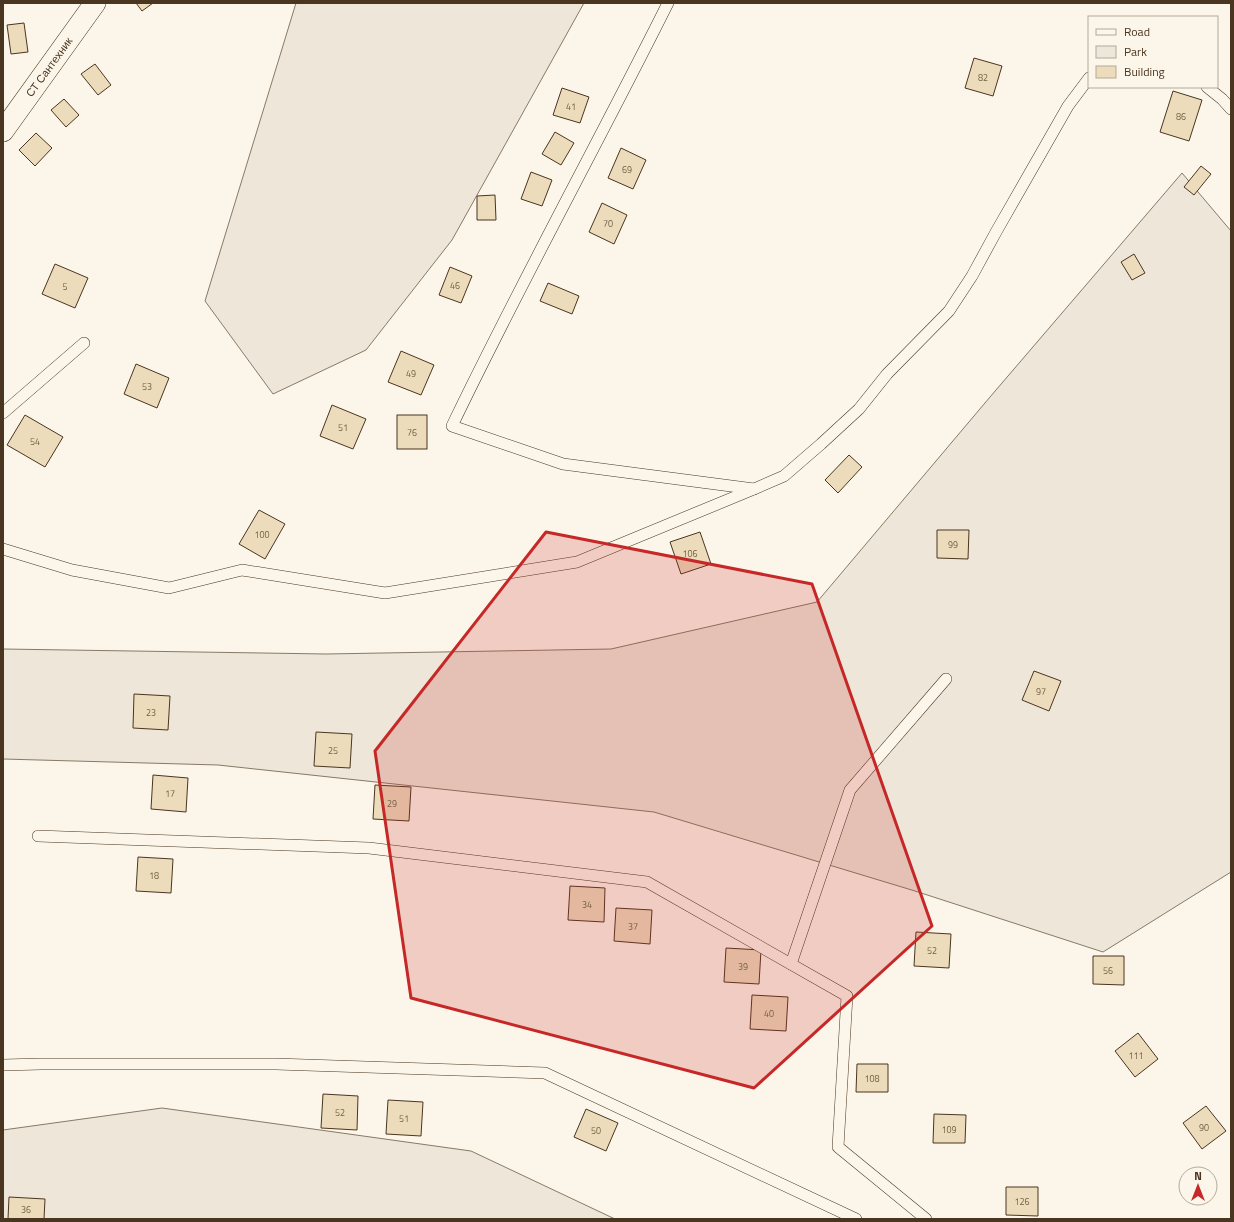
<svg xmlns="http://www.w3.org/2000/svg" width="1234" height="1222" font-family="'Titillium Web',sans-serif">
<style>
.green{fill:#ede6d9;stroke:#887966}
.building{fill:#ecdcbc;stroke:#4a3520}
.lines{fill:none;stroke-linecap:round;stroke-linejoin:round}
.lane-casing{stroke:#4a3520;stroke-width:12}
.street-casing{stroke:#4a3520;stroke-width:22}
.lane{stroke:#fbf6e9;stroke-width:11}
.street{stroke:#fbf6e9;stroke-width:21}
.marked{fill:#c62828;fill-opacity:0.2;stroke:#c62828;stroke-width:3;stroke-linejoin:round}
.labels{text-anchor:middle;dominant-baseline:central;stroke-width:3;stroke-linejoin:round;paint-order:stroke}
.number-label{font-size:9px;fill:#725f47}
.street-label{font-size:11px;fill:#4a3520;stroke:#fbf6e9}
</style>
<rect width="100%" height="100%" fill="#fbf6e9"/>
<g class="green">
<polygon points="296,3 584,3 452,240 366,350 273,394 205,301"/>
<polygon points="1182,173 1231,231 1231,872 1103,952 915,891 654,812 218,765 3,759 3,649 326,654 611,649 817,602 990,397"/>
<polygon points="162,1108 471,1151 615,1219 3,1219 3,1130"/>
</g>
<g class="building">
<polygon points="136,3 153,3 142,11"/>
<polygon points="24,23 28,52 11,54 7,25"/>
<polygon points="974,58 1002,66 993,96 965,88"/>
<polygon points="95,64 111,85 98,95 81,74"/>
<polygon points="562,88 589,97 580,123 553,115"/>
<polygon points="1173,91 1202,100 1189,141 1160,132"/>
<polygon points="64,99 79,115 66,127 51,110"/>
<polygon points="555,132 574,143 561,165 542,154"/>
<polygon points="36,133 52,148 35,166 19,150"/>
<polygon points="621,148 646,160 633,189 608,178"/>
<polygon points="1201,166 1211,174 1194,195 1184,187"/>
<polygon points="531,172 552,180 542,206 521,199"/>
<polygon points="495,195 496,220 477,220 477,196"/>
<polygon points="602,203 627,215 614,244 589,232"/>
<polygon points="1134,254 1145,273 1132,280 1121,262"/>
<polygon points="55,264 88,278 75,308 42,294"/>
<polygon points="450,267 472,276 461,303 439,295"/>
<polygon points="548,283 579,296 572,314 540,301"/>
<polygon points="401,351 434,365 421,395 388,382"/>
<polygon points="136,364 169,378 157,408 124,394"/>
<polygon points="332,405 366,419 353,449 320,436"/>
<polygon points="25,415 63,437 45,467 7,445"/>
<rect x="397" y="415" width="30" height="34"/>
<polygon points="849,455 862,467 838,493 825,480"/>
<polygon points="259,510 285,524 265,559 239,544"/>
<polygon points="937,530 969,530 968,559 937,558"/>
<polygon points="700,532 711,564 681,574 670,542"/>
<polygon points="1034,671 1061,681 1049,711 1022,700"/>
<polygon points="134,694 170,696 168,730 133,728"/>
<polygon points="316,732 352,734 350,768 314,766"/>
<polygon points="153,775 188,778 186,812 151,809"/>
<polygon points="375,785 411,787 409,821 373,819"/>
<polygon points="138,857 173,859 171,893 136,891"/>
<polygon points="570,886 605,888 604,922 568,920"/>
<polygon points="616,908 652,910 650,944 614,941"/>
<polygon points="916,932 951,934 949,968 914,966"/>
<polygon points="726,948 761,950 759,984 724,982"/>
<polygon points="1093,956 1124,956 1124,985 1093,984"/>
<polygon points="752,995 788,997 786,1031 750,1029"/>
<polygon points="1138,1033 1158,1059 1135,1077 1115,1051"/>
<polygon points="857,1064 888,1064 888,1092 856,1092"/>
<polygon points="323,1094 358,1096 357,1130 321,1128"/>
<polygon points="388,1100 423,1102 421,1136 386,1134"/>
<polygon points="1206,1106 1226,1131 1202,1149 1183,1123"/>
<polygon points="586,1109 618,1123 606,1151 574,1137"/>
<polygon points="934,1114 966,1115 965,1143 933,1143"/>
<polygon points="1006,1187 1038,1187 1038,1216 1006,1215"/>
<polygon points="9,1197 45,1199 44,1219 8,1219"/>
</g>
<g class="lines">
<g class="lane-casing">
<g id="lane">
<path d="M668 3C597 145 520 284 452 426L563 464 754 489"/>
<polyline points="1207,87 1222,99 1231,109"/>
<polyline points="3,413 84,343"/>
<polyline points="3,549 72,570 169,588 242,570 385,593 577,562 754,489 784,476 821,444 859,409 887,374 949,311 972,276 996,232 1068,106 1089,78"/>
<polyline points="38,836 369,848 647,882 847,996 838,1147 926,1219"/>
<polyline points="791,964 850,790 946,679"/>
<polyline points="3,1065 41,1064 276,1064 545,1073 856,1219"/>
</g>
</g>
<g class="street-casing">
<polyline id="street" points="3,131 95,3"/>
</g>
<use href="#lane" class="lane"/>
<use href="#street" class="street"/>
</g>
<path class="marked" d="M546 532 812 584 932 926 754 1088 411 998 375 751Z"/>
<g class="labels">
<g class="number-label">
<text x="983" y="77">82</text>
<text x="571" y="106">41</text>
<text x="1181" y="116">86</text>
<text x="627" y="169">69</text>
<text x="608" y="223">70</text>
<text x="455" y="285">46</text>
<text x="65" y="286">5</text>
<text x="411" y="373">49</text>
<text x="147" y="386">53</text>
<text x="343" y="427">51</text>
<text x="412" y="432">76</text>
<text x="35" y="441">54</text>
<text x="262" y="534">100</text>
<text x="953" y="544">99</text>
<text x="690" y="553">106</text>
<text x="1041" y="691">97</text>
<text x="151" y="712">23</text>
<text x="333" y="750">25</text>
<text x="170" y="793">17</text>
<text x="392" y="803">29</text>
<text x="154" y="875">18</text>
<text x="587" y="904">34</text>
<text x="633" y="926">37</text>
<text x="932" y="950">52</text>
<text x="743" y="966">39</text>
<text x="1108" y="970">56</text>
<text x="769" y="1013">40</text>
<text x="1136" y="1055">111</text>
<text x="872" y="1078">108</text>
<text x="340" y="1112">52</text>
<text x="404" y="1118">51</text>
<text x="1204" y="1127">90</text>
<text x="949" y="1129">109</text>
<text x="596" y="1130">50</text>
<text x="1022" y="1201">126</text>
<text x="26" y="1209">36</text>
</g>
<g class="street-label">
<text transform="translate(49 67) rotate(-54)">СТ Сантехник</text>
</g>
</g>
<rect width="1234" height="1222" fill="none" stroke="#4a3520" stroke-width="8"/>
<rect x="1088" y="16" width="130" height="72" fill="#fbf6e9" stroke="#b4a999"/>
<rect x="1096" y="29" width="20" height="6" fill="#fbf6e9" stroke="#b4a999"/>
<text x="1124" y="36" font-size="12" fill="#4a3520">Road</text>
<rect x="1096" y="46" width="20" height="12" fill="#ede6d9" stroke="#b4a999"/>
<text x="1124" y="56" font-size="12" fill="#4a3520">Park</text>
<rect x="1096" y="66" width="20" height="12" fill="#ecdcbc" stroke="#b4a999"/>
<text x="1124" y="76" font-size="12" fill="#4a3520">Building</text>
<g transform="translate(1198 1186)"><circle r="19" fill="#fbf6e9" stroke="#b4a999"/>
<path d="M0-3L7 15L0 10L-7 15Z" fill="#c62828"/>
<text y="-6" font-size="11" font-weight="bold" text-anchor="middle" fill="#4a3520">N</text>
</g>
</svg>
